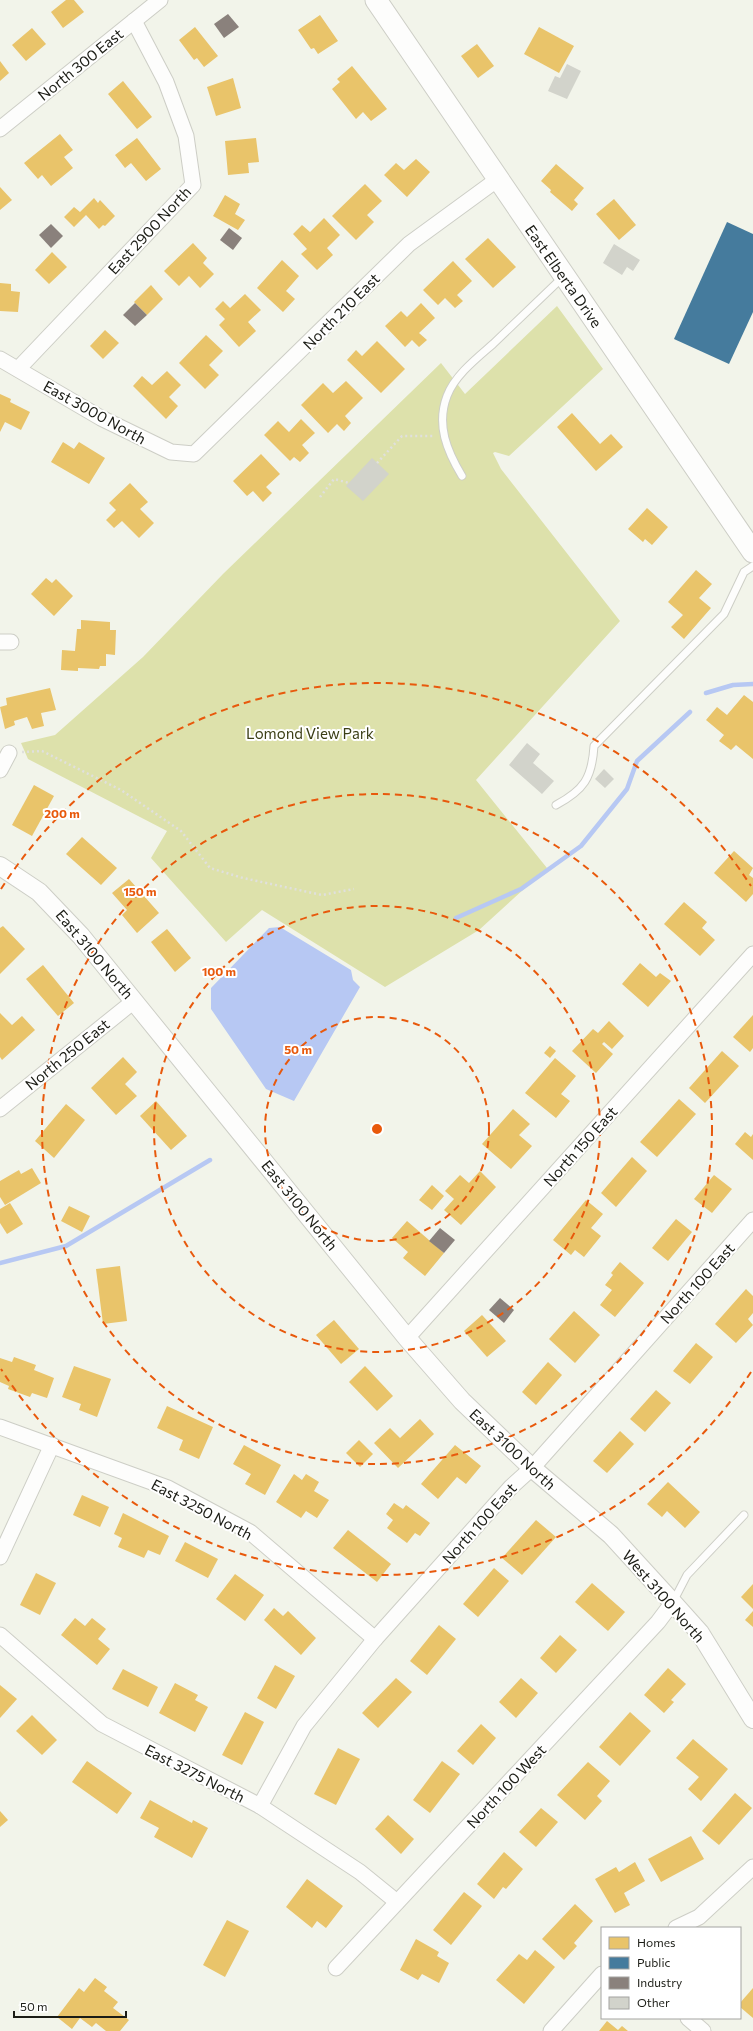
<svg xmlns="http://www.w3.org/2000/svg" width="753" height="2031" font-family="Commissioner,sans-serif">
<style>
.green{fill:#dde1ab}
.water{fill:#b7c8f3}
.homes{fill:#e9c46a}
.public{fill:#457b9d}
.industry{fill:#8a817c}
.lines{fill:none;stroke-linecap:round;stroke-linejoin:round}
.stream{stroke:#b7c8f3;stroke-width:4.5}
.building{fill:#d2d3cb}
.service-casing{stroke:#cdcec6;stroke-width:9}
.minor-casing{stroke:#cdcec6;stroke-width:17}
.tertiary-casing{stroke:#cdcec6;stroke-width:20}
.secondary-casing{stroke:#cdcec6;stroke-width:23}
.path{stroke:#e0e0dd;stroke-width:2.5;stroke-dasharray:2 3;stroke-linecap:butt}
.service{stroke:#fdfdfc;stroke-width:7}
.minor{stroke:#fdfdfc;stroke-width:15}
.tertiary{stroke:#fdfdfc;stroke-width:18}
.secondary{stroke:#fdfdfc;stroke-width:21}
.ring{fill:none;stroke:#e8590c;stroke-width:2;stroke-dasharray:7 5}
.labels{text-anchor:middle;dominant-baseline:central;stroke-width:4;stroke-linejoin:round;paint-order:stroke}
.street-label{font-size:15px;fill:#1b1c15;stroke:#fff}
.park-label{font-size:15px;fill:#3b3e15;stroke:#fff}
.centre{fill:#e8590c;stroke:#fff;stroke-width:2}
.ring-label{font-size:12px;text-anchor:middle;font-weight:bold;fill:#e8590c;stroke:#fff;stroke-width:4;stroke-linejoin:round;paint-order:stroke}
</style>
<rect width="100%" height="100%" fill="#f2f4ea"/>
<polygon class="green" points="557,306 603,369 509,456 495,452 493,453 501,469 620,621 476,780 547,868 479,930 385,987 262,910 226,942 151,858 167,831 28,759 21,743 55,735 143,657 223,574 441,363 465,394"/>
<polygon class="water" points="280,927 351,970 353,980 360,987 294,1101 266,1089 211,1009 211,988 269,928"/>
<g class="homes">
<polygon points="66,0 74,0 84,12 63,28 51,12"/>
<polygon points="320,15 338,41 318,54 314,48 311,49 298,30"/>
<polygon points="195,27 218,56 204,67 197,58 194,60 179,40"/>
<polygon points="539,27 574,46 559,73 524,54"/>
<polygon points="32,28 46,44 26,61 12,45"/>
<polygon points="477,44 494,66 478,78 461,56"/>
<polygon points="0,61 9,73 0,81"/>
<polygon points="352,66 387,109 371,121 363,112 356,119 332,89 340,82 337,79"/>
<polygon points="233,78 241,108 216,116 207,87"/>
<polygon points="123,81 152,117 137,129 108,94"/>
<polygon points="60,134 73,150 64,157 73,168 51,186 42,175 38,179 24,163"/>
<polygon points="137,138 161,169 146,181 131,163 125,168 115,155"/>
<polygon points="256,138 259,162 248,163 249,173 228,175 225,141"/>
<polygon points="416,159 430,172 407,197 384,175 396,163 404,170"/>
<polygon points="556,164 584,188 574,200 578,204 572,211 550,192 551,190 541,181"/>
<polygon points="365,184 382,201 367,215 374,222 356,240 332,216"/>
<polygon points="0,187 12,200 0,210"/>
<polygon points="225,195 240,204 235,214 245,220 238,230 213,216"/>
<polygon points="94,198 98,203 100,200 115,216 105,226 103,225 99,229 86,215 74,227 64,217 74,207 80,212"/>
<polygon points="614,199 636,225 619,240 596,214"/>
<polygon points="324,218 340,235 327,248 333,255 317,270 301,254 307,249 293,234 302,225 310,232"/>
<polygon points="488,238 516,267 493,288 465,259"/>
<polygon points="193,243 207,258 203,263 214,274 200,288 189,276 179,286 164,271"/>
<polygon points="52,252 67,267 49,284 35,270"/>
<polygon points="282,260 299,276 286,291 295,299 283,312 257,288"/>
<polygon points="453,261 472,281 457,295 463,301 455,308 445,298 438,305 423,290"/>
<polygon points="0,283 11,284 11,291 20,292 18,312 0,311"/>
<polygon points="151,285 163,299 147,315 134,302"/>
<polygon points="245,294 261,310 248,322 256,331 239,347 219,325 225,319 215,309 223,301 230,308"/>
<polygon points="421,303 435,318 419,333 427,340 419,347 412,340 405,347 385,326 401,311 407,317"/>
<polygon points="105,330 119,343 103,359 90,346"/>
<polygon points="206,335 223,351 209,365 219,375 205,389 179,363"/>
<polygon points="377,341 405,369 381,393 347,360 356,350 362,356"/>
<polygon points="167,371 181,385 169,397 178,406 166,419 133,386 142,376 152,385"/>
<polygon points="346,381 363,398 345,416 351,423 344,431 337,424 328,433 301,405 323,383 333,393"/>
<polygon points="0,394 11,399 10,402 30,412 21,430 5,422 0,432"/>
<polygon points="572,413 600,444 611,434 623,447 596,471 557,427"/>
<polygon points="301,419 315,433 302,445 309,453 300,462 294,457 290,461 264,435 278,421 289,432"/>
<polygon points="63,442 74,449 79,442 105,458 89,484 51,462"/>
<polygon points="261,454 280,474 266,487 272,493 263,502 253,491 247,496 233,481"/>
<polygon points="130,483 148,502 140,509 154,523 139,538 122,521 114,528 106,520 116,510 109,503"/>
<polygon points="647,508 668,527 652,545 645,539 643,542 628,529"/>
<polygon points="696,570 712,584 699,598 711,608 684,639 671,627 683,615 668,602"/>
<polygon points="46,578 52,583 56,579 73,596 54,616 31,594"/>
<polygon points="81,620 110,622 110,630 116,630 115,655 106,654 106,666 100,666 99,669 78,668 78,671 61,670 62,650 75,651 77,629 81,629"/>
<polygon points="50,688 56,710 41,713 44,726 32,729 27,717 14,721 15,725 5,729 0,707 7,705 6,698"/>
<polygon points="744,695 753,702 753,759 736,745 731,750 719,741 724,735 706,720 717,707 727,715"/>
<polygon points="34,785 54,796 32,836 12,825"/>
<polygon points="82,837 117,868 101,885 66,854"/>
<polygon points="734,851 753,868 749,875 753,878 753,894 746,902 714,873"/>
<polygon points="129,879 159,913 137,933 122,915 127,910 112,893"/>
<polygon points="684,902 707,922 702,928 715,940 700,956 664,924"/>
<polygon points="3,926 25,949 0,974 0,928"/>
<polygon points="167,929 191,958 175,972 151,942"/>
<polygon points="640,963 656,977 660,973 671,981 648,1007 622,984"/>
<polygon points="43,965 74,1003 58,1016 26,979"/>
<polygon points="0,1013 12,1025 22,1016 35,1030 2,1060 0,1057"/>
<polygon points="753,1015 753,1048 750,1052 733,1037"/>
<polygon points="609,1021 624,1036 612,1049 604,1042 602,1044 613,1054 596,1073 572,1051 593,1029 598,1033"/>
<polygon points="550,1046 556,1051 550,1058 544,1053"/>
<polygon points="722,1051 739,1066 705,1103 689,1088"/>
<polygon points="123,1057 137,1072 125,1084 137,1096 116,1115 91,1088"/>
<polygon points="555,1058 576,1076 561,1094 570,1101 556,1118 525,1093"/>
<polygon points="679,1099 696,1114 657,1157 640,1142"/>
<polygon points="156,1101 187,1136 171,1150 140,1116"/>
<polygon points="66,1104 85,1120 54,1158 35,1141"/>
<polygon points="513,1109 530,1124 519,1135 532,1146 511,1169 482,1144"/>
<polygon points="745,1132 751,1137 753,1134 753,1160 735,1144"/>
<polygon points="632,1157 647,1171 616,1207 601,1193"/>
<polygon points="32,1168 41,1183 5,1205 0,1197 0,1181 19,1170 21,1174"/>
<polygon points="480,1171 496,1187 461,1225 444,1210 454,1199 445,1191 460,1175 469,1183"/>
<polygon points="714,1175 732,1189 712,1213 694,1199"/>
<polygon points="432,1185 444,1196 432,1210 419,1200"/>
<polygon points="586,1200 603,1214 591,1228 601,1236 584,1257 575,1250 571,1255 553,1240"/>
<polygon points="10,1203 23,1224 7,1234 0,1223 0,1209"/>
<polygon points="69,1206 90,1216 82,1232 61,1221"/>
<polygon points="676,1219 692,1232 668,1261 652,1248"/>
<polygon points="407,1221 444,1253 425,1276 403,1258 408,1252 392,1238"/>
<polygon points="620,1262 644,1283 615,1317 600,1305 612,1290 605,1285 613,1275 611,1273"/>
<polygon points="120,1266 127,1321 103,1324 96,1269"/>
<polygon points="746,1289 753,1296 753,1313 748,1319 753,1325 736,1343 715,1324"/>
<polygon points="574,1311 600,1335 575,1363 549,1339"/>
<polygon points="482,1315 506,1341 487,1357 464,1331"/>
<polygon points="334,1320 359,1349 341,1364 316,1335"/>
<polygon points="696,1343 713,1357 690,1384 673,1371"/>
<polygon points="14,1357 36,1365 34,1370 54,1378 47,1398 32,1393 30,1397 8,1389 9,1386 0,1382 0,1358 12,1362"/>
<polygon points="548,1362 562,1375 536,1405 522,1392"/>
<polygon points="74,1366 111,1379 97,1417 79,1410 81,1404 62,1397"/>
<polygon points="365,1366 393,1396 377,1411 349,1382"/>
<polygon points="656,1390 671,1403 645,1432 630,1419"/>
<polygon points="167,1406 213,1427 199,1459 179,1450 183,1440 157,1428"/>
<polygon points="420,1419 434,1434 398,1468 374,1443 390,1428 400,1438"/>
<polygon points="620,1431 634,1444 607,1473 593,1461"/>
<polygon points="359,1440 373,1454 360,1467 346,1453"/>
<polygon points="244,1445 281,1465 265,1495 245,1484 251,1474 233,1464"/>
<polygon points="455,1445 481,1466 466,1484 457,1477 438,1499 421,1484"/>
<polygon points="294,1474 302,1480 306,1474 319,1482 314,1491 329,1500 317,1518 306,1511 301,1518 276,1502"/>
<polygon points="668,1482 700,1512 685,1528 667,1511 662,1517 647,1504"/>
<polygon points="82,1495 109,1507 100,1527 73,1515"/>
<polygon points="394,1503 403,1509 406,1505 430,1523 420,1536 415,1533 407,1543 387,1528 393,1520 386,1514"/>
<polygon points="123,1513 169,1536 160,1555 148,1550 144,1558 118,1547 122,1538 114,1534"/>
<polygon points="536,1520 556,1537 522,1575 502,1558"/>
<polygon points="348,1530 391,1564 377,1582 333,1548"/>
<polygon points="185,1542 218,1559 208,1578 175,1561"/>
<polygon points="494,1568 509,1581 478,1617 463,1604"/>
<polygon points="36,1573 56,1583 40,1615 20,1605"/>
<polygon points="235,1574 264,1595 245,1621 216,1599"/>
<polygon points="592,1583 625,1612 608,1631 575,1602"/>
<polygon points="753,1584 753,1609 741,1597"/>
<polygon points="274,1608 283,1616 288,1611 316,1638 301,1655 264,1620"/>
<polygon points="753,1611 753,1627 745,1620"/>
<polygon points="75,1618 85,1626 92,1618 106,1629 98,1639 110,1649 97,1665 61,1635"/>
<polygon points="439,1625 456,1639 427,1675 410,1661"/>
<polygon points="560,1635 577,1650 556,1673 540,1658"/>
<polygon points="275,1665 295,1676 276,1709 257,1698"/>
<polygon points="668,1668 686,1684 671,1700 674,1702 664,1713 644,1695"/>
<polygon points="123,1669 158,1687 148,1707 112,1689"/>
<polygon points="396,1678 412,1692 378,1728 362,1713"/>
<polygon points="521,1678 538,1693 516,1718 499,1702"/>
<polygon points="175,1683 198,1695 195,1700 208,1707 195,1732 159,1713"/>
<polygon points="0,1685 17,1699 0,1718"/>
<polygon points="245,1712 264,1722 242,1765 222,1755"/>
<polygon points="630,1712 651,1731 620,1766 599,1747"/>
<polygon points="32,1715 57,1740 42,1755 16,1731"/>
<polygon points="481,1724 496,1738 473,1765 457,1751"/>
<polygon points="693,1739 728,1769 701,1801 688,1789 699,1777 676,1758"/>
<polygon points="338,1748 360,1759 336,1805 314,1794"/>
<polygon points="87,1761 132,1793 117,1814 72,1782"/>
<polygon points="442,1761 460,1774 430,1813 413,1800"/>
<polygon points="588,1762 610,1781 597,1796 602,1801 585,1820 557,1795"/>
<polygon points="735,1793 752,1808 719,1845 702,1831"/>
<polygon points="150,1800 192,1823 193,1820 208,1828 192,1858 154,1837 159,1828 140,1818"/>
<polygon points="541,1808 558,1822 536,1847 519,1832"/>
<polygon points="0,1811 8,1820 0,1827"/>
<polygon points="388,1815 414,1839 401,1854 375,1829"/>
<polygon points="691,1836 704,1859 661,1882 648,1859"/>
<polygon points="504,1852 523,1869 506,1889 503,1887 494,1899 477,1884"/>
<polygon points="635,1862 645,1881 624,1893 630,1905 615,1913 595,1879 616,1867 619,1872"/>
<polygon points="307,1879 343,1906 326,1928 317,1921 312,1928 286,1907"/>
<polygon points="464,1892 482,1906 451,1945 433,1930"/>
<polygon points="575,1904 593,1921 574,1943 577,1946 564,1960 542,1939"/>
<polygon points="227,1920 249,1931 225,1977 203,1965"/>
<polygon points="416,1939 439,1952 437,1956 449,1963 439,1983 422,1974 418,1980 400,1970"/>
<polygon points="535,1950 555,1967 524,2004 496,1980 519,1954 527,1960"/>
<polygon points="95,1978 107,1987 104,1991 118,2002 113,2008 129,2020 120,2031 106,2031 96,2023 92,2027 80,2018 72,2029 57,2017 79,1988 84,1992"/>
<polygon points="753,1988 753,2018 740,2007 740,2003"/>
<polygon points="607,2021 618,2030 622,2026 628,2031 599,2031"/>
</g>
<polygon class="public" points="727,222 753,234 753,312 729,364 674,339"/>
<g class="industry">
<polygon points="228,14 239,27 224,38 214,24"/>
<polygon points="51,224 63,236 51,248 39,235"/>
<polygon points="229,228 242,238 233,250 220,240"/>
<polygon points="135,303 147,315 135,326 123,315"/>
<polygon points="440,1228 455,1240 444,1253 429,1241"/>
<polygon points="500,1298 514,1310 504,1323 489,1310"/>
</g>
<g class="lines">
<g class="stream">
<polyline points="706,693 733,685 753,684"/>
<polyline points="456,918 521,889 581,846 627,789 637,761 690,712"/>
<polyline points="0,1263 66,1246 210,1160"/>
</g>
</g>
<g class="building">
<polygon points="567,64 581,71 567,99 548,91 555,76 560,78"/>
<polygon points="614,244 640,260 633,271 627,267 622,275 603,263"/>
<polygon points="372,458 389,474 363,501 346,486"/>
<polygon points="527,743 540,754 533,763 554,781 542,794 509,765"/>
<polygon points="604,769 614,779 605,788 595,779"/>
</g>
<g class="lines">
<g class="service-casing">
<g id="service">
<path d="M462 476C447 451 436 425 447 396 455 375 477 358 493 344 517 321 540 299 564 276"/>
<path d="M556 805C584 790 592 778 594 746L724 614 744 572 753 566"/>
<polyline points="673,1602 687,1575 744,1515"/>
</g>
</g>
<g class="minor-casing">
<g id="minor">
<polyline points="0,129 160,0"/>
<polyline points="0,359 101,418 171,452 194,454 409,244 498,179"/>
<polyline points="18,369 193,185 186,136 166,82 134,21"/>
<polyline points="0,642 11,642"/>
<polyline points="0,770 9,753"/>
<polyline points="0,1109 134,1001"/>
<polyline points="407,1338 753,954"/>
<polyline points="0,1427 168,1488 250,1532 375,1639"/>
<polyline points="0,1557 52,1445"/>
<polyline points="0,1635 102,1724 260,1806 360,1872 397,1902"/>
<polyline points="260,1806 304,1726 375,1639 511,1487 532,1468 753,1220"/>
<polyline points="676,1928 699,1917 753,1867"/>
<polyline points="336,1968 658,1622 673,1602"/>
<polyline points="688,2018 703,2031"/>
<polyline points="551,2031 602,1974"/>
</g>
</g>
<g class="tertiary-casing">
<polyline id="tertiary" points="0,866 39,892 81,936 407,1338 462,1401 532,1468 611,1535 675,1605 700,1633 753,1719"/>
</g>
<g class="secondary-casing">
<path id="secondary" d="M376 0C501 184 628 367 753 552"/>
</g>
<g class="path">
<polyline points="377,463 402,436 435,436"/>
<polyline points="320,497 334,479 349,483"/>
<polyline points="22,752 42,751 121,790 181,831 210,868 243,878 322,895 354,889"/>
</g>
<use href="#service" class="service"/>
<use href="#minor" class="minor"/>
<use href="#tertiary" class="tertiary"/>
<use href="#secondary" class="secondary"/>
</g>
<g class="ring">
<circle cx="377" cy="1129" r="112"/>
<circle cx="377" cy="1129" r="223"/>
<circle cx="377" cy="1129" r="335"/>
<path d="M751 1372A446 446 0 0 1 1 1369M1 889A446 446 0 0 1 751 886"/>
</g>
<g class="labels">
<g class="street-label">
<text transform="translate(80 64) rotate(-39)">North 300 East</text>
<text transform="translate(149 230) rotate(-47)">East 2900 North</text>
<text transform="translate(564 276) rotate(55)">East Elberta Drive</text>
<text transform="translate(341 311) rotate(-45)">North 210 East</text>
<text transform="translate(95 412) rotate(29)">East 3000 North</text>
<text transform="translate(95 954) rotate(50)">East 3100 North</text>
<text transform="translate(67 1054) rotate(-39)">North 250 East</text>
<text transform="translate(580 1146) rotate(-48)">North 150 East</text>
<text transform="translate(300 1205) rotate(51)">East 3100 North</text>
<text transform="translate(697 1283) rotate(-48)">North 100 East</text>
<text transform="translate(513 1449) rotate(43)">East 3100 North</text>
<text transform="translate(202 1509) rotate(28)">East 3250 North</text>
<text transform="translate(479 1523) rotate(-48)">North 100 East</text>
<text transform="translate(664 1596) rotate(49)">West 3100 North</text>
<text transform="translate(195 1773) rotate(27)">East 3275 North</text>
<text transform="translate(506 1786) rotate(-47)">North 100 West</text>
</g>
<g class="park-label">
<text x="310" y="733">Lomond View Park</text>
</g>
</g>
<circle cx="377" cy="1129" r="6" class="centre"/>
<g class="ring-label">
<text x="62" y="818">200 m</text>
<text x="140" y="896">150 m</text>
<text x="219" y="976">100 m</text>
<text x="298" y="1054">50 m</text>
</g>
<rect x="601" y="1927" width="140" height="92" fill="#ffffff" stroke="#a4a4a1"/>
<rect x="609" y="1937" width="20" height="12" fill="#e9c46a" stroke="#a4a4a1"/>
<text x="637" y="1947" font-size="12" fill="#1b1c15">Homes</text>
<rect x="609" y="1957" width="20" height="12" fill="#457b9d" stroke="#a4a4a1"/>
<text x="637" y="1967" font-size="12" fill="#1b1c15">Public</text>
<rect x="609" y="1977" width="20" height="12" fill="#8a817c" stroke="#a4a4a1"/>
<text x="637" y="1987" font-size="12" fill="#1b1c15">Industry</text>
<rect x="609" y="1997" width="20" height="12" fill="#d2d3cb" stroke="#a4a4a1"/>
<text x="637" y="2007" font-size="12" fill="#1b1c15">Other</text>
<path d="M14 2011v6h112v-6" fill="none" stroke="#1b1c15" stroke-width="2"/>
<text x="20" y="2011" font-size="12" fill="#1b1c15" stroke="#ffffff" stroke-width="3" paint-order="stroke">50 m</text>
</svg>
